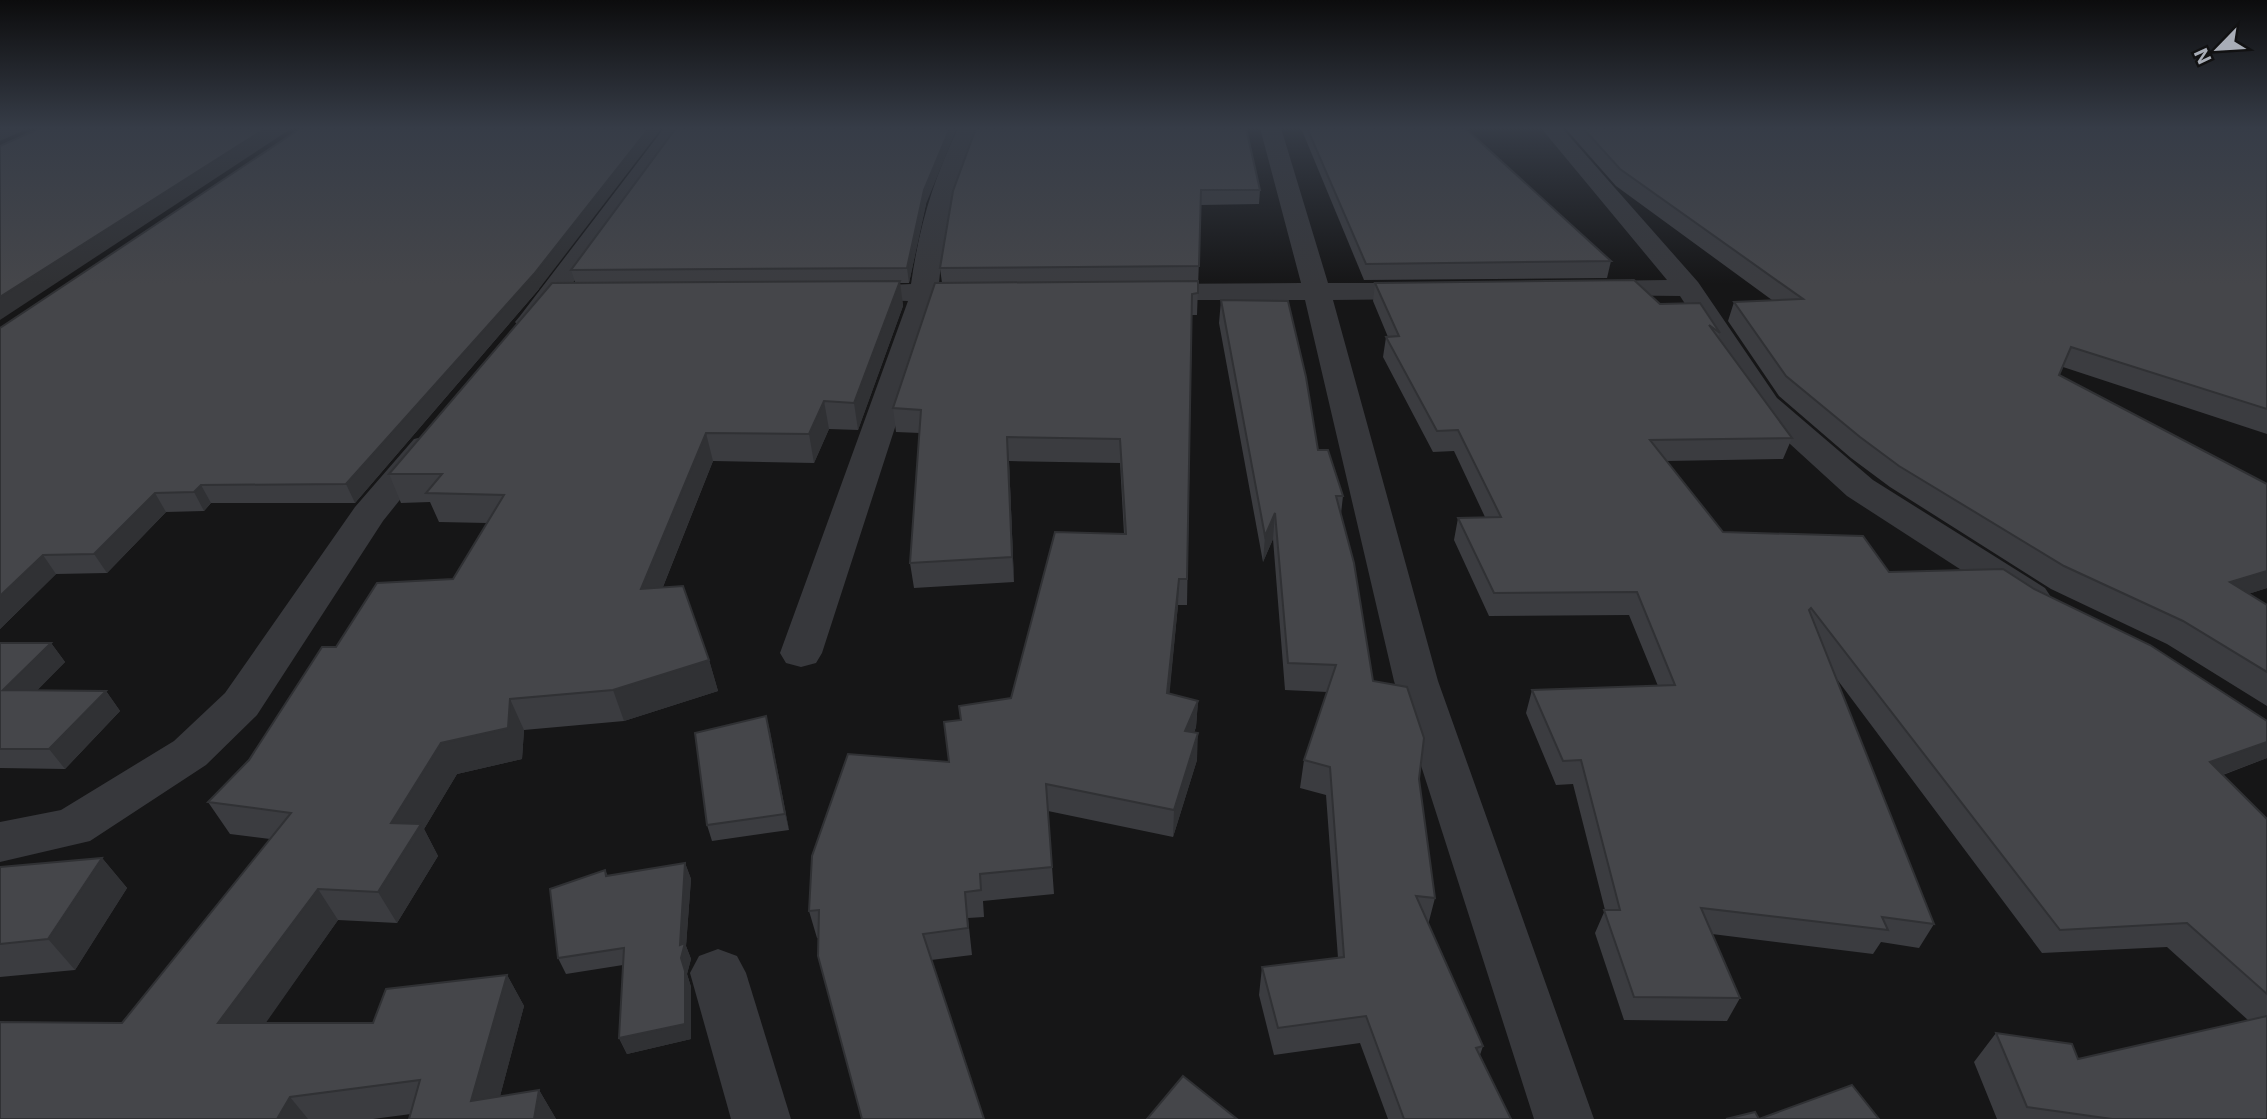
<svg xmlns="http://www.w3.org/2000/svg" width="2267" height="1119" font-family="Inter,sans-serif">
<style>
.lines{fill:none;stroke-linecap:round;stroke-linejoin:round}
.minor{fill:#37383c;fill-rule:evenodd}
.wall{fill:#3b3c40}
.shaded-wall{fill:#303134}
.building{fill:#45464a;stroke:#303134;stroke-width:2}
</style>
<rect width="100%" height="100%" fill="#161617"/>
<g class="lines">
<g class="minor">
<polygon points="664,128 686,128 540,328 530,331 520,328 515,322 520,316"/>
<path d="M958 128H979C957 183 944 225 939 284L993 286 997 292 993 298 936 301 822 653 816 663 801 667 786 663 780 653 908 301 841 299 837 293 841 287 911 284C919 227 933 180 958 128Z"/>
<polygon points="1260,128 1281,128 1328,283 1428,283 1438,285 1442,291 1438,297 1428,299 1333,300 1438,681 1594,1119 1534,1119 1394,681 1305,300 1145,300 1135,298 1131,292 1135,286 1145,284 1301,283"/>
<polygon points="1541,128 1562,128 1698,282 1777,398 1873,480 2045,588 2051,597 2045,606 2031,610 2017,606 1847,496 1755,412 1680,296 1583,295 1579,289 1583,283 1593,281 1667,280"/>
<polygon points="426,436 438,439 443,446 383,521 257,715 206,765 90,841 0,862 0,822 61,810 174,741 225,693 355,507 414,439"/>
<polygon points="718,949 737,956 746,973 791,1119 731,1119 690,973 699,956"/>
</g>
</g>
<g class="wall">
<polygon points="976,128 1260,190 1259,204 1201,205 1197,315 1192,315 1187,605 1178,605 1169,694 1198,701 1196,727 1194,733 1197,760 1173,837 1048,811 1054,894 983,901 984,917 968,918 972,955 931,960 817,938 809,911 949,762 961,720 1011,698 1124,534 1120,463 1009,461 1014,582 914,588 910,563 920,433 896,432 893,408 942,283 940,268"/>
<polygon points="1301,128 1465,128 1611,261 1607,278 1364,280"/>
<polygon points="1565,128 2267,128 2267,434 2063,367 2059,375 2267,484 2267,588 2248,594 2267,605 2267,706 2167,644 2051,589 1890,487 1851,458 1779,396 1728,321 1734,302 1772,300 1616,186"/>
<polygon points="926,204 909,283 900,283 903,306 858,430 829,429 814,463 713,461 663,587 709,660 718,691 624,721 524,730 522,759 457,774 424,829 438,856 397,923 338,920 265,1023 373,1023 507,975 524,1006 500,1096 539,1090 556,1119 409,1119 411,1114 373,1119 0,1119 122,1023 270,839 230,834 208,802 249,760 336,647 453,579 487,523 439,522 430,502 401,503 389,474 575,282 571,270"/>
<polygon points="1375,283 1660,304 1700,303 1720,333 1718,338 1792,438 1783,459 1666,461 1723,532 1889,572 2034,589 2267,721 2267,758 2223,775 2267,819 2267,1119 1997,1119 1974,1062 1996,1033 2078,1059 2248,1020 2167,947 2042,953 1836,678 1934,924 1919,948 1881,942 1873,954 1712,934 1740,998 1727,1021 1624,1020 1595,933 1605,910 1573,784 1556,785 1526,713 1532,690 1658,686 1629,615 1489,616 1454,540 1458,518 1485,517 1454,451 1433,452 1383,357 1386,337 1388,337 1373,301"/>
<polygon points="539,289 355,503 211,503 204,511 166,512 107,573 56,574 0,629 0,328"/>
<polygon points="1221,300 1318,450 1343,496 1341,514 1373,681 1419,779 1435,898 1428,925 1483,1046 1480,1055 1511,1119 1388,1119 1360,1043 1274,1055 1259,995 1262,967 1338,958 1326,795 1300,788 1304,760 1327,692 1285,690 1273,539 1263,562 1219,323"/>
<polygon points="0,643 51,643 65,662 37,690 106,691 120,711 65,769 0,768"/>
<polygon points="766,716 789,830 712,841 707,825"/>
<polygon points="102,858 127,888 75,970 0,977 0,867"/>
<polygon points="685,863 691,879 686,946 691,959 687,974 691,987 691,1039 627,1054 619,1038 623,965 566,974 558,958 605,870 608,876"/>
</g>
<g class="shaded-wall">
<polygon points="0,128 29,128 0,141"/>
<polygon points="266,128 292,128 0,320 0,297"/>
<polygon points="649,128 662,128 539,289 355,503 346,484"/>
<polygon points="950,128 957,128 926,204 909,283 907,268 924,190"/>
<polygon points="900,281 903,306 858,430 854,403"/>
<polygon points="824,401 829,429 814,463 809,434"/>
<polygon points="706,433 713,461 650,619 641,589"/>
<polygon points="1007,437 1009,461 1014,582 1012,557"/>
<polygon points="201,485 211,503 204,511 194,492"/>
<polygon points="155,493 166,512 107,573 94,554"/>
<polygon points="1275,513 1273,539 1263,562 1265,536"/>
<polygon points="43,555 56,574 0,629 0,596"/>
<polygon points="2267,571 2267,588 2214,605 2230,582"/>
<polygon points="1179,579 1178,605 1167,720 1167,693"/>
<polygon points="51,643 65,662 18,710 3,690"/>
<polygon points="709,660 718,691 624,721 613,690"/>
<polygon points="106,691 120,711 65,769 49,749"/>
<polygon points="510,699 524,730 522,759 457,774 424,829 438,856 397,923 378,892 391,823 441,743"/>
<polygon points="1198,701 1196,727 1184,757 1185,731"/>
<polygon points="766,716 770,731 789,830 785,814"/>
<polygon points="1198,733 1197,760 1173,837 1174,810"/>
<polygon points="2267,742 2267,758 2192,786 2210,762"/>
<polygon points="102,858 127,888 75,970 48,939"/>
<polygon points="685,863 691,879 686,946 691,959 687,974 691,987 691,1039 627,1054 619,1038 681,958 680,945"/>
<polygon points="318,889 338,920 244,1054 218,1023"/>
<polygon points="507,975 524,1006 494,1119 471,1101"/>
<polygon points="539,1090 556,1119 534,1119"/>
<polygon points="290,1097 308,1119 277,1119"/>
</g>
<g class="building">
<polygon points="40,128 266,128 0,297 0,146"/>
<polygon points="301,128 649,128 534,274 346,484 201,485 194,492 155,493 94,554 43,555 0,596 0,328"/>
<polygon points="676,128 950,128 924,190 907,268 571,270"/>
<polygon points="976,128 1246,128 1260,190 1201,190 1199,266 940,268 953,191"/>
<polygon points="1307,128 1465,128 1611,261 1366,264"/>
<polygon points="1583,128 2267,128 2267,409 2071,347 2059,375 2267,484 2267,571 2230,582 2267,605 2267,672 2183,621 2064,566 1899,466 1860,437 1786,376 1734,302 1803,299 1620,169"/>
<polygon points="1634,280 1660,304 1700,303 1720,333 1709,325 1792,438 1650,440 1723,532 1863,536 1889,572 2003,569 2034,589 2150,645 2267,721 2267,742 2210,762 2267,819 2267,994 2187,923 2060,930 1811,608 1809,610 1934,924 1882,917 1888,930 1701,908 1740,998 1634,997 1604,910 1620,910 1581,760 1563,761 1532,690 1675,685 1637,592 1494,593 1458,518 1501,517 1458,430 1437,431 1386,337 1399,336 1375,283"/>
<polygon points="900,281 854,403 824,401 809,434 706,433 641,589 683,586 709,660 613,690 510,699 508,728 441,743 391,823 421,824 378,892 318,889 218,1023 373,1023 386,989 507,975 471,1101 539,1090 534,1119 409,1119 420,1080 290,1097 277,1119 0,1119 0,1022 122,1023 291,813 208,802 249,760 322,647 336,647 377,583 453,579 504,495 426,493 442,474 389,474 552,283"/>
<polygon points="1198,281 1198,293 1192,294 1187,579 1179,579 1167,693 1198,701 1185,731 1198,733 1174,810 1046,784 1052,867 980,874 981,890 965,892 968,928 923,934 984,1119 862,1119 818,956 819,910 809,911 812,856 848,754 949,762 944,722 961,720 959,706 1011,698 1055,532 1126,534 1120,439 1007,437 1012,557 910,563 921,410 893,408 935,283"/>
<polygon points="1221,300 1288,301 1306,377 1318,450 1328,450 1343,496 1336,496 1354,563 1373,681 1407,687 1424,738 1419,779 1435,898 1416,896 1483,1046 1476,1048 1511,1119 1404,1119 1366,1016 1278,1028 1262,967 1344,957 1330,767 1304,760 1336,665 1288,663 1275,513 1265,536"/>
<polygon points="0,643 51,643 3,690 106,691 49,749 0,749"/>
<polygon points="766,716 785,814 707,825 695,733"/>
<polygon points="102,858 48,939 0,944 0,867"/>
<polygon points="685,863 680,945 685,943 681,958 685,971 685,1024 619,1038 624,948 558,958 550,889 605,870 606,876"/>
<polygon points="2267,1016 2267,1119 2112,1119 2027,1107 1996,1033 2072,1044 2078,1059"/>
<polygon points="1183,1076 1237,1119 1147,1119"/>
<polygon points="1852,1085 1879,1119 1726,1119 1755,1112 1759,1119"/>
</g>
<linearGradient id="sky" x2="0" y2="1"><stop stop-color="#0c0c0d"/><stop offset="0.45" stop-color="#363c47"/><stop offset="1" stop-color="#363c47" stop-opacity="0"/></linearGradient>
<rect width="2267" height="284" fill="url(#sky)"/>
<g transform="translate(2218 49) rotate(245)" stroke="#111112" stroke-width="5" paint-order="stroke">
<path d="M0-5L12 26L0 18L-12 26Z" fill="#a8adb7"/>
<text y="-10" font-size="19" font-weight="bold" text-anchor="middle" fill="#a8adb7">N</text>
</g>
</svg>
